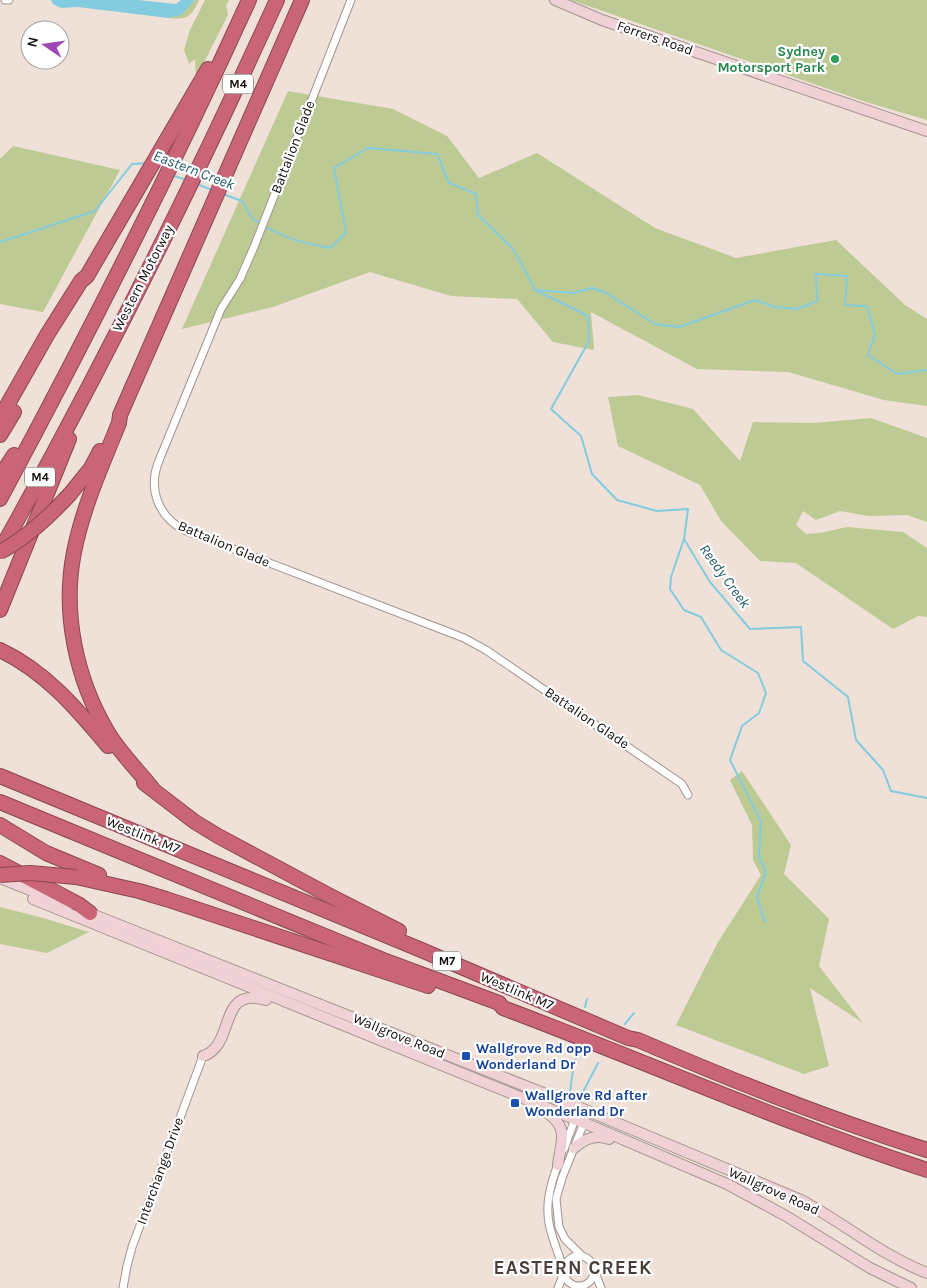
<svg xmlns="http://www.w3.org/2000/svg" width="927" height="1288" font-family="Karla,sans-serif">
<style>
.green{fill:#beca93}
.water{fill:#83ccdf}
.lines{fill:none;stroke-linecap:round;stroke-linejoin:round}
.stream{stroke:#83ccdf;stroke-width:2}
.street-casing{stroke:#a2948d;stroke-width:9}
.secondary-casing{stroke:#a2948d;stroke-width:12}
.highway-casing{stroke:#8a4751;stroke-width:16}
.street{stroke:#fff;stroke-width:7}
.secondary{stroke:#efd1d6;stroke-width:10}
.highway{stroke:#ca6577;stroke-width:14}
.highway-bridge-casing{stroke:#8a4751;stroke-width:16;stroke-linecap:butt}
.highway-bridge{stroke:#ca6577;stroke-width:14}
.leisure-dot{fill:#2e9e5b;stroke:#fff;stroke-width:2}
.transit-dot{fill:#1a4fb4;stroke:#fff;stroke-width:2}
.labels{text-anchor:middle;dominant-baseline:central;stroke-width:4.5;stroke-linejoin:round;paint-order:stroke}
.shield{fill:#fff;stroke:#5a5654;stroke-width:1}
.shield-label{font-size:12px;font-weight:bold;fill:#130e0b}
.street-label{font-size:14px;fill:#130e0b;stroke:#fff}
.leisure-label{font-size:14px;font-weight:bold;fill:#27864d;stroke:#fff;text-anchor:end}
.transit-label{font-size:14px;font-weight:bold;fill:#164399;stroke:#fff;text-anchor:start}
.water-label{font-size:15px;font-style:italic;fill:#225d6b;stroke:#fff}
.district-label{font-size:19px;font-weight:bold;letter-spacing:1px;fill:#4a3d37;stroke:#fff}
</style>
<rect width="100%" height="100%" fill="#efe0d8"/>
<g class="green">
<path d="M195 0H199C191 17 188 20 168 18L181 14Z"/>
<polygon points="205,0 229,0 226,6 228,15 196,78 195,59 189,64 184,50 190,30"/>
<polygon points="571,0 927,0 927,120 866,102"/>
<polygon points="288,91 393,109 447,136 479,178 537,153 655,228 736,258 836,240 905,305 927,319 927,406 884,400 788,372 697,369 591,312 594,350 553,342 517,299 451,296 370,272 273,307 182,329"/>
<polygon points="13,146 120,170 43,312 0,304 0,159"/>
<polygon points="638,395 693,409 740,461 753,422 814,423 871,418 927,438 927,522 907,515 869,516 840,511 816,520 803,511 796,525 806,534 820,533 847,527 903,532 927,548 927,617 918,616 893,629 796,563 760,561 721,521 700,485 618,446 608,397"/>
<polygon points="742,771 791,845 784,874 829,919 819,966 863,1023 810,988 829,1066 804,1074 676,1025 718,942 761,875 753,860 752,825 730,780"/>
<polygon points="0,907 43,918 89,932 47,953 0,944"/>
</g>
<polygon class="water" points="51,0 138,0 176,4 181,0 195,0 181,15 168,18 78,7 61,8 53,4"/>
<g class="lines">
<g class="stream">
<polyline points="172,175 186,180"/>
<polyline points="197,184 212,190"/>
<polyline points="223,194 242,201 252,218 261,224"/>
<path d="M265 226C285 239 308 244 331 248L346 232 334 168 368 148 437 154 449 183 476 194 478 215 514 250 535 290 573 293 592 288 606 293 655 324 679 327 755 300 775 307 797 309 817 301 816 274 847 276 845 305 867 306 875 334 868 355 897 374 927 370"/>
<polyline points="0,242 95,211 132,164 147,163"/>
<polyline points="537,291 588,316 589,341 551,409 581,436 592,474 617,500 657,511 688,509 684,539 710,582 750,629 801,627 803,661 848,697 856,740 883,770 891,791 927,798"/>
<polyline points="684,539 671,577 670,589 684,610 701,617 721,650 758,673 766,693 759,713 742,726 730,760 761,821 759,856 766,872 757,897 765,922"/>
<polyline points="585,1007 587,999"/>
<polyline points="625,1024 634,1013"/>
<polyline points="570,1092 574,1063 579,1050"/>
<polyline points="580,1098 598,1063"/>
</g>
<g class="street-casing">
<g id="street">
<polyline points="5,0 9,0"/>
<path d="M351 0 254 247 240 279 221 309 158 463C148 490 159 517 184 530L464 638 486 650 682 784 688 795"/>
<polyline points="564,1149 575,1119 586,1110"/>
<path d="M559 1161C550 1186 543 1208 552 1235 555 1246 560 1257 563 1269"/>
<circle cx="579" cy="1271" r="15"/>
<polyline points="582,1256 565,1239 559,1227 556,1199 562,1178 585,1120"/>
<polyline points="594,1270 601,1288"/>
<polyline points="123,1288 127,1266 132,1247 203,1056"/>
<polyline points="558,1288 564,1273"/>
</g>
</g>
<g class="secondary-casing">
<g id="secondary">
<polyline points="555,0 602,20 927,131"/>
<polyline points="0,878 68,905"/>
<polyline points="33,899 594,1127 727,1184 786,1216 870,1268 911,1288"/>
<path d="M84 911 576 1106 801 1200C844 1223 881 1255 927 1273"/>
<path d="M203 1056C236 1046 217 985 266 1000"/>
<path d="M545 1111C570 1128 561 1140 558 1165"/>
<path d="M574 1148C584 1139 596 1134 609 1139"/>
</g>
</g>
<g class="highway-casing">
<g id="highway">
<polyline points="0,418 47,335 81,281 87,276 208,69"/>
<polyline points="0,435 14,412"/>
<polyline points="0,477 14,455"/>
<polyline points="70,494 91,468 100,451"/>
<path d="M0 499C88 335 172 169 249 0"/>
<path d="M0 551C100 372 192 187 277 0"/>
<polyline points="0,610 69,439"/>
<path d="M0 650C45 671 77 709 108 746"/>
<path d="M0 776 419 949 628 1038 638 1040C733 1081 829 1119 927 1150"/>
<polyline points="144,783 195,822 218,836 332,897 399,931"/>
<path d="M152 788C137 769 119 752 107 731 76 678 62 613 74 552 83 507 102 465 119 423L120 415 302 0"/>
<path d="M0 802 383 960 499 1003 503 1008C645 1061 783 1123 927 1170"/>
<polyline points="0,825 46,853 99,875"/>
<polyline points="0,863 78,904 90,913"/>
<polyline points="76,877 139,891 166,899 428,986"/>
</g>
</g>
<use href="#street" class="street"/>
<use href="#secondary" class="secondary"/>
<use href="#highway" class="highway"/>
<g class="highway-bridge-casing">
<g id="highway-bridge">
<path d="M0 552C26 538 50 516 70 494"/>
<polyline points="0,875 30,873 76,877"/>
</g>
</g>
<use href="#highway-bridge" class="highway-bridge"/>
</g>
<circle class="leisure-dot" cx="835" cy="59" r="5"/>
<g class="transit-dot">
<rect x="461" y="1051" width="10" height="10" rx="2.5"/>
<rect x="510" y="1098" width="10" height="10" rx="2.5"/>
</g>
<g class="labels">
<g class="shield">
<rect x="223" y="74.5" width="30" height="19" rx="4"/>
<rect x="25" y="467.5" width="30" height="19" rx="4"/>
<rect x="433" y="951.5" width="28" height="19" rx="4"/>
</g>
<g class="shield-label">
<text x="238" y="84">M4</text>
<text x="40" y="477">M4</text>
<text x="447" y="961">M7</text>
</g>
<g class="street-label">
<text transform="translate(655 38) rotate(19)">Ferrers Road</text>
<text transform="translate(293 147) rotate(-69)">Battalion Glade</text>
<text transform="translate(143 278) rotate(-63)">Western Motorway</text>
<text transform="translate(224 544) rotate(23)">Battalion Glade</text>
<text transform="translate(587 718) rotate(34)">Battalion Glade</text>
<text transform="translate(143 835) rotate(22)">Westlink M7</text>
<text transform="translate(517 991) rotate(23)">Westlink M7</text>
<text transform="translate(399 1036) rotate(22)">Wallgrove Road</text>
<text transform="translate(160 1171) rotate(-70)">Interchange Drive</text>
<text transform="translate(774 1191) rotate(24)">Wallgrove Road</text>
</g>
<g class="leisure-label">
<text x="825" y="51">Sydney<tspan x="825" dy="16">Motorsport Park</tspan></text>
</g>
<g class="transit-label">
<text x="476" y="1048">Wallgrove Rd opp<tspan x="476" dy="16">Wonderland Dr</tspan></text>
<text x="525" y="1095">Wallgrove Rd after<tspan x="525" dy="16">Wonderland Dr</tspan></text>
</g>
<g class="water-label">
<text transform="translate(194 170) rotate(21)">Eastern Creek</text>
<text transform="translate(725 576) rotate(54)">Reedy Creek</text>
</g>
<g class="district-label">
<text x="573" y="1268">EASTERN CREEK</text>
</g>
</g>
<g transform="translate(45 45) rotate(283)"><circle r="24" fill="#ffffff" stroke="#a19f9d"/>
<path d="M0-4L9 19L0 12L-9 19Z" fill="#9f48b4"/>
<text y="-8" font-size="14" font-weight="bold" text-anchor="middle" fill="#130e0b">N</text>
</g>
</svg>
